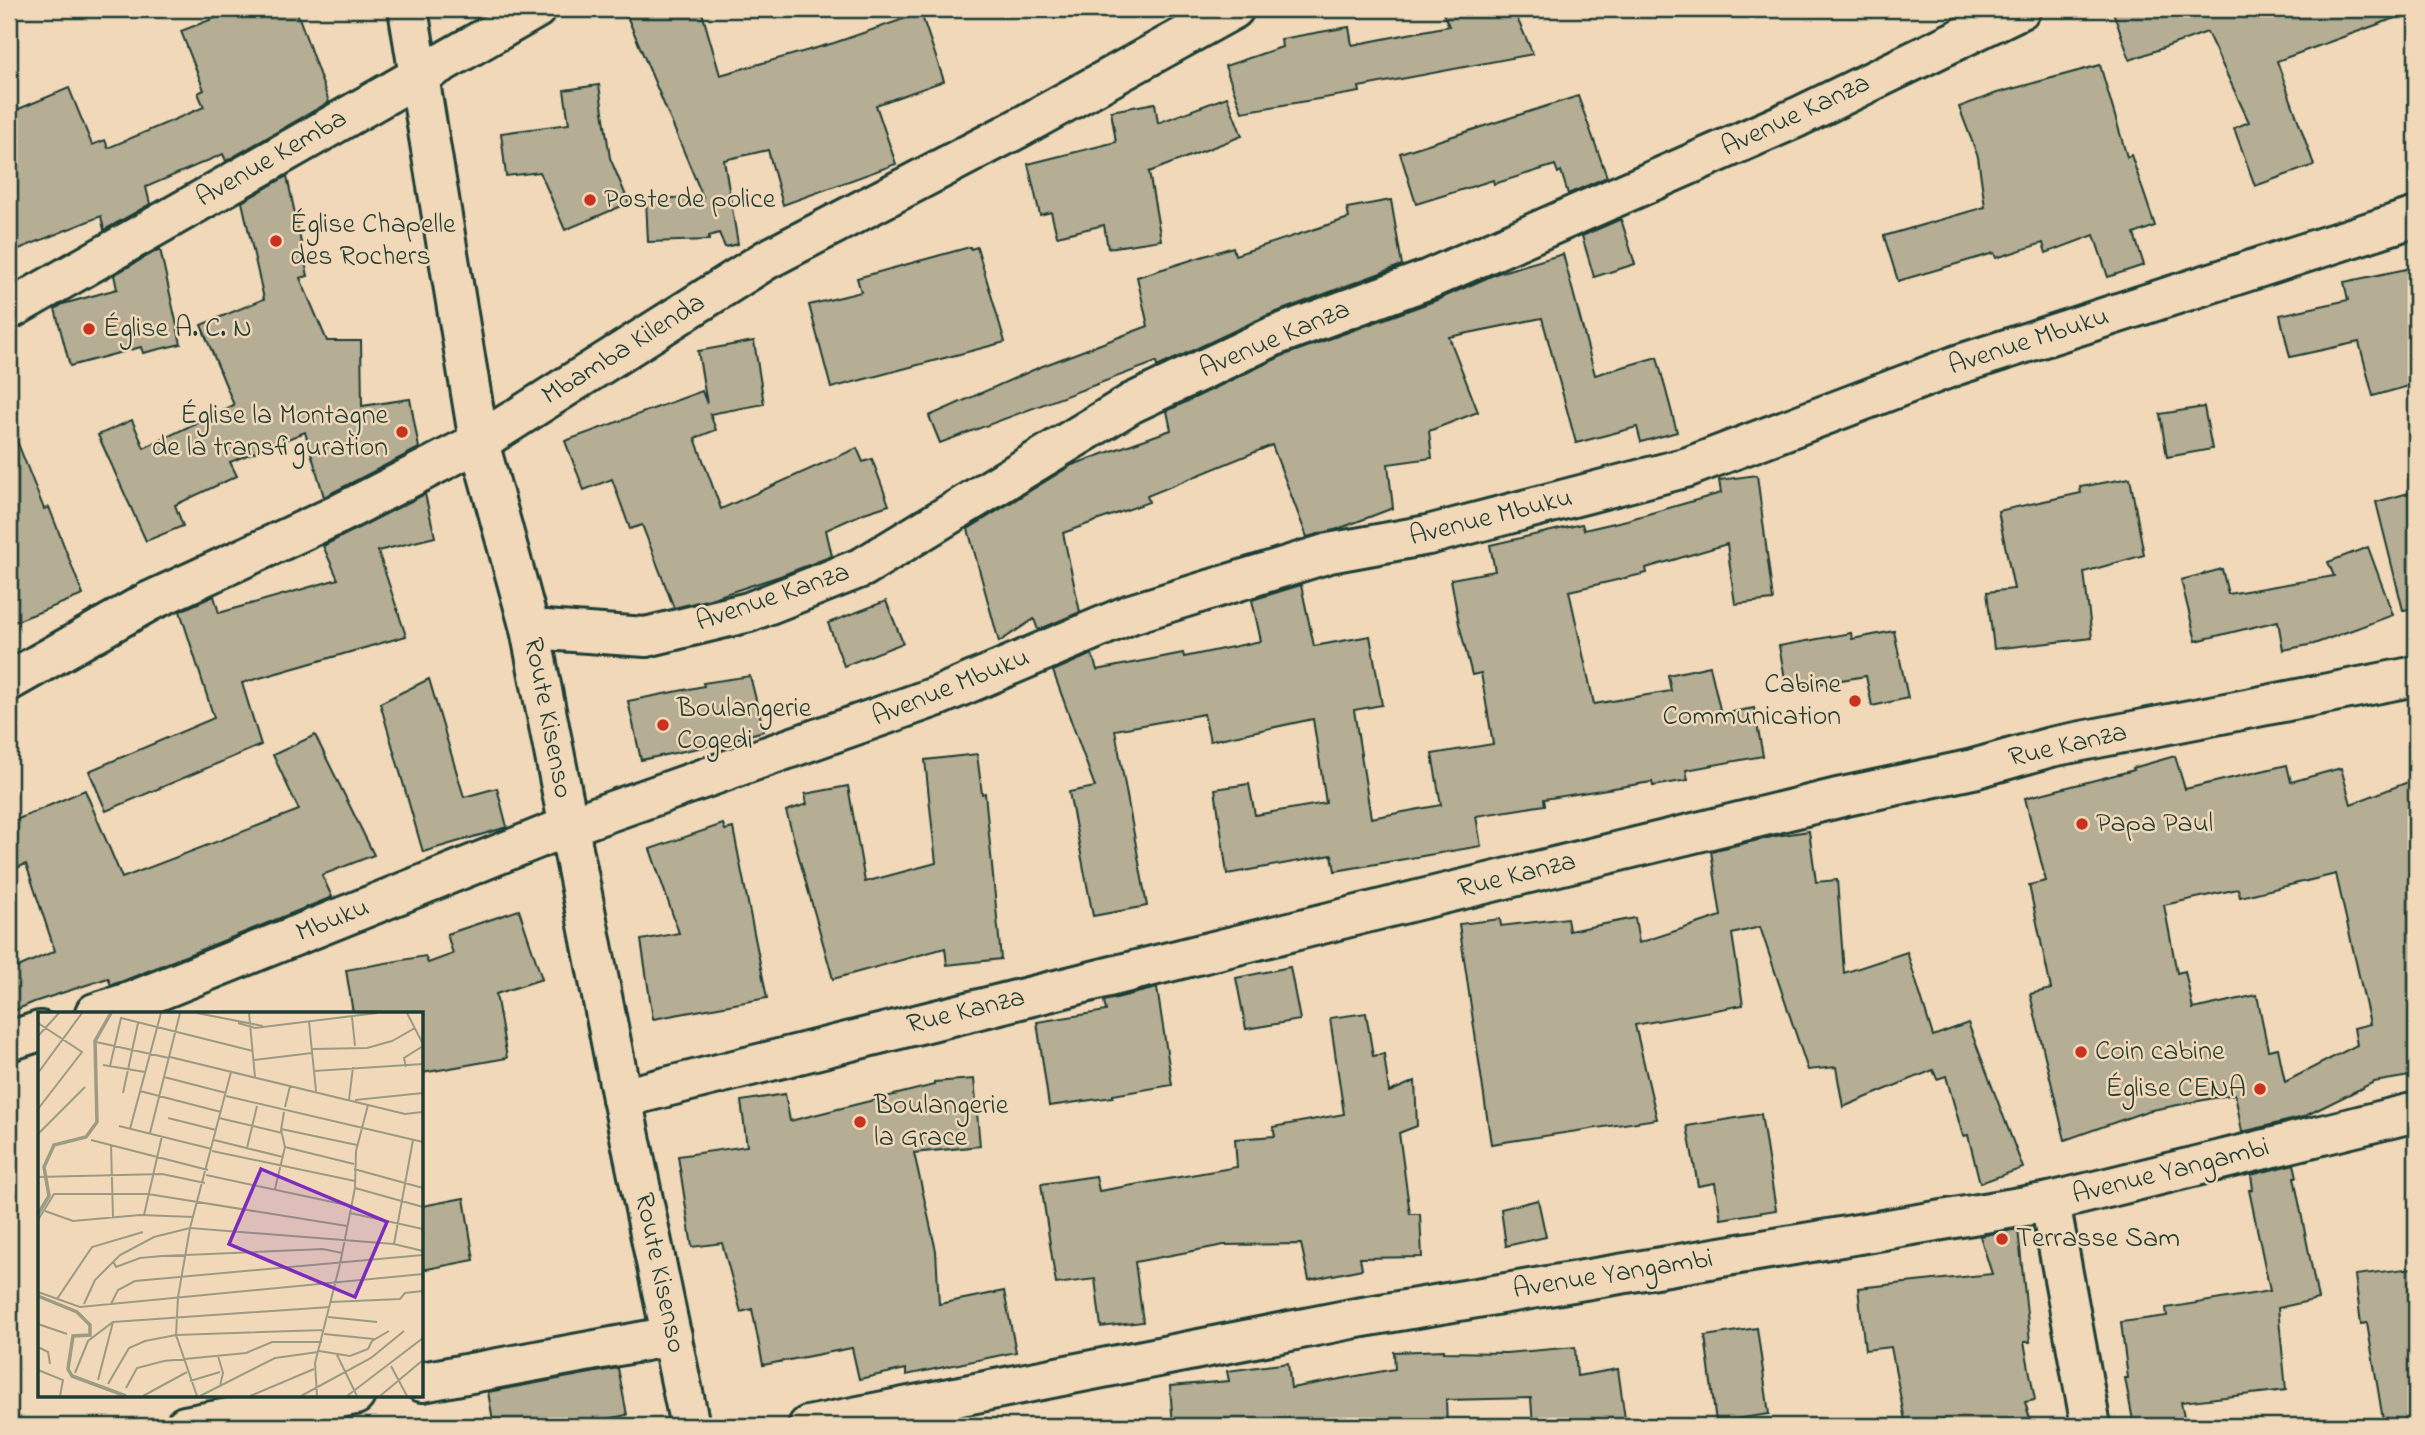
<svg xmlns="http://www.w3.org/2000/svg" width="2425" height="1435" font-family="'Indie Flower',sans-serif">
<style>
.building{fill:#b5ad94;stroke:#1f3d34;stroke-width:2;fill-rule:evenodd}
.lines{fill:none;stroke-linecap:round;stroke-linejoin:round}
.minor-casing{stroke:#1f3d34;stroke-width:44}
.minor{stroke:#f0d8b8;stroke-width:38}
.poi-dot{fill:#c8321e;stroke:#f0d8b8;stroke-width:2.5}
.labels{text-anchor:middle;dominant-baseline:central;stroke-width:5;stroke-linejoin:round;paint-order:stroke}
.street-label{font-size:28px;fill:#1f3d34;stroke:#f0d8b8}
.poi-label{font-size:28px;fill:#1f3d34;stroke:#f0d8b8;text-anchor:start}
.inset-river{fill:none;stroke:#9d9b83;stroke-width:3.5}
.inset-road{fill:none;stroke:#9c9a83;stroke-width:2}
.view{fill:#7b2cbf;fill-opacity:0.15;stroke:#7b2cbf;stroke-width:3.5}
.inset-edge{fill:none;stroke:#1f3d34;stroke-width:3.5}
</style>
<rect width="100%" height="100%" fill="#f0d8b8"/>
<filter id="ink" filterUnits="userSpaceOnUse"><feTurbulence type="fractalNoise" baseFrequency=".0143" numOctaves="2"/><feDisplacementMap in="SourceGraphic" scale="14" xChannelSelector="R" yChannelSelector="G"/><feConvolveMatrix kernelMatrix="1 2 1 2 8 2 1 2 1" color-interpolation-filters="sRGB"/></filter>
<g filter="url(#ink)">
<g class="building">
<polygon points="238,9 296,9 329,102 226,161 223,154 146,187 150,204 104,230 101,216 9,253 9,113 69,88 92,145 105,140 108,148 204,107 198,93 204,90 181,31"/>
<polygon points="624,9 701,9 720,75 834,43 921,13 944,81 876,105 896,164 783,205 768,150 724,160 738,244 725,247 719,233 709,236 709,240 648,242 646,199 703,197"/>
<polygon points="1441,9 1513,9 1533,54 1359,87 1360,92 1242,112 1225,66 1282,47 1281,39 1349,27 1352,45 1449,26"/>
<polygon points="2112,9 2408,9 2409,13 2277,61 2314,165 2255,186 2234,128 2249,122 2207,32 2130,60"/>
<polygon points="2100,65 2127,157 2131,155 2155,226 2134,234 2144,265 2108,277 2094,235 2046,253 2043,243 1996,258 1994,253 1898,281 1884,236 1985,207 1978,157 1959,107 1997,93"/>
<polygon points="599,85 610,158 629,203 565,230 540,172 506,176 501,133 569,124 564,90"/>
<polygon points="1578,96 1607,177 1568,194 1561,171 1558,173 1555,165 1494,184 1493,180 1416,204 1400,153"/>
<polygon points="1227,97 1242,136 1149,172 1161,240 1108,248 1104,225 1057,236 1051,212 1040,215 1028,164 1116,142 1111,111 1155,103 1158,123"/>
<polygon points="287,176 308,276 300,278 327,341 361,341 362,406 410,399 419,448 324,497 305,432 230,462 237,476 175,505 183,526 146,541 98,435 132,420 144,448 234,405 201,325 264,299 242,202"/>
<polygon points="1391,200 1402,265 1266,316 1157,367 1156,362 940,443 929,416 1040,367 1148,326 1137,277 1233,247 1235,255 1349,218 1347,208"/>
<polygon points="1621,219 1635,264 1594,277 1582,236"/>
<polygon points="970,247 971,249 977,247 1005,342 831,388 809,305 861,292 857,278"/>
<polygon points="160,249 181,344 143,353 141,347 70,366 55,309 63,304 117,289 114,275"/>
<polygon points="1563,254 1595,375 1657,357 1677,432 1641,442 1637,427 1576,443 1542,318 1449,337 1478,412 1429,431 1432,458 1388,464 1393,508 1338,529 1307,537 1272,445 1147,496 1149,502 1063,533 1080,612 1038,630 1034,619 999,642 968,529 1072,465 1171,430 1167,411 1282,356 1437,300 1498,273"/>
<polygon points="2416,267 2416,384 2373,396 2359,342 2290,357 2280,315 2348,300 2344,282"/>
<polygon points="754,341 764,404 710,414 716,430 695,438 721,509 857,448 863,462 872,459 889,505 864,513 826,530 832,556 780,576 710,599 674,608 642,525 630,529 612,479 584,490 565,441 702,391 707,404 698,351"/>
<polygon points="2204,407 2212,449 2167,457 2160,414"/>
<polygon points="9,426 11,426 44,509 49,507 83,595 9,624"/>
<polygon points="1757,475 1773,600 1735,604 1727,544 1646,568 1647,573 1569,591 1594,704 1671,691 1668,675 1710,666 1721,714 1754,708 1763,756 1686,770 1688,780 1653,786 1652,782 1544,799 1545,805 1476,816 1481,846 1335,871 1332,855 1227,874 1215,789 1249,784 1255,815 1326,803 1313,719 1210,741 1204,714 1115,730 1147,906 1093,916 1069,792 1095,787 1053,671 1092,654 1097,670 1183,653 1184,657 1261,641 1252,600 1301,585 1314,646 1370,636 1382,705 1354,710 1371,818 1441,805 1432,754 1493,744 1481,673 1472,675 1459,624 1451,579 1495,571 1490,545 1582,524 1584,530 1627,520 1721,493 1719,480"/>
<polygon points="2130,478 2144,555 2084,572 2092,638 1994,649 1987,592 2014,589 1998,511 2081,493 2080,487"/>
<polygon points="2416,491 2416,608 2403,610 2376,502"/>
<polygon points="425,494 435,537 378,551 406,636 242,683 261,745 106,811 89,771 214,718 180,611 214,596 219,613 338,579 323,546"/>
<polygon points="2368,547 2393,615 2314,644 2283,650 2278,621 2196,641 2181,580 2222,569 2228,594 2334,576 2328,562"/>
<polygon points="886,601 903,643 844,666 828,623"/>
<polygon points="1894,631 1908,698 1872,706 1866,676 1787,689 1779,646 1851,633 1852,639"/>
<polygon points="750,676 764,731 708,746 641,760 628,701 704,686 703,683"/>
<polygon points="429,679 464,797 497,788 507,827 423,852 380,703"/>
<polygon points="315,735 374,855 322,875 332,897 123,981 111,985 108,978 34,1002 9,1013 9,971 55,951 26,864 9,871 9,823 85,790 122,878 299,810 273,755"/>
<polygon points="977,754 982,794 985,793 1001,959 947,965 945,948 833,979 786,811 807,804 805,794 848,786 865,882 936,863 925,760"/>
<path d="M2175 756 2185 789 2287 765 2291 782 2341 768 2351 804 2416 779V1075L2374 1082 2303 1117 2242 1132 2235 1094 2147 1111 2065 1140 2030 994 2051 989 2029 885 2046 881 2025 798 2134 770 2133 768ZM2336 874 2370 1024 2354 1028 2357 1045 2285 1082 2278 1048 2268 1050 2257 995 2193 1009 2185 971 2177 973 2164 905 2238 889 2240 897Z"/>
<polygon points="723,824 725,830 733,828 767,998 653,1019 641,940 679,933 650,849"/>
<polygon points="1809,831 1816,882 1837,880 1844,973 1907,952 1933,1036 1968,1023 2023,1168 1980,1183 1968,1135 1963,1136 1946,1076 1937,1079 1933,1070 1843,1107 1836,1067 1808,1070 1760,927 1732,934 1743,1005 1635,1025 1657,1119 1491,1144 1459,924 1500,919 1501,926 1567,918 1569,931 1635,918 1639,943 1721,916 1711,851 1776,836"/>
<polygon points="519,910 542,979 496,994 507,1058 422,1073 422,1013 353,1013 346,970 425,956 428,963 453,954 447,934"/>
<polygon points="1290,967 1300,1020 1246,1029 1236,978"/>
<polygon points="1157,988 1172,1085 1113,1095 1113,1097 1049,1106 1037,1022 1106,1011 1104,1001"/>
<polygon points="1366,1013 1373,1056 1384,1054 1389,1092 1415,1081 1417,1126 1399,1133 1410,1214 1420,1214 1422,1257 1360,1258 1362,1269 1309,1280 1301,1244 1224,1245 1135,1262 1143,1322 1101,1327 1095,1279 1056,1284 1041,1184 1096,1176 1099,1191 1237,1167 1235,1139 1275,1136 1273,1127 1344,1114 1330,1018"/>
<polygon points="974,1079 980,1146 914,1153 936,1251 939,1304 1004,1291 1016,1352 906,1375 906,1369 859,1379 852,1348 763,1365 752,1309 741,1312 722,1243 692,1247 678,1156 747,1146 741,1101 785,1094 790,1121 934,1085 934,1082"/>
<polygon points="1761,1114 1776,1210 1721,1219 1715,1183 1698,1186 1687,1126"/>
<polygon points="2294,1164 2297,1177 2294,1177 2318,1299 2278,1308 2286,1390 2181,1402 2186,1426 2134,1426 2125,1378 2128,1378 2121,1322 2167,1316 2166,1308 2270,1291 2249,1190 2253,1189 2251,1175"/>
<polygon points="464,1198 474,1260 422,1270 422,1206"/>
<polygon points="1538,1200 1546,1237 1506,1246 1501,1209"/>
<polygon points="2018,1229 2030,1342 2024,1342 2035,1400 2025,1402 2032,1426 1906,1426 1891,1347 1865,1350 1858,1288 1992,1274 1980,1236"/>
<polygon points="2413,1268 2416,1297 2416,1426 2384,1426 2367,1323 2361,1324 2355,1275"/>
<polygon points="1757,1328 1769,1414 1716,1422 1705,1336"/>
<polygon points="1575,1347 1577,1376 1618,1369 1626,1426 1533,1426 1531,1398 1446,1400 1447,1426 1173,1426 1170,1386 1229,1381 1227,1371 1288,1363 1291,1388 1395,1369 1394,1352 1444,1350 1444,1352 1506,1353"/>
<polygon points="618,1368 627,1415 572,1426 494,1426 488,1392"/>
</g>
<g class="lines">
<g class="minor-casing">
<g id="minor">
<polyline points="408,9 479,442 530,629 622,1098 690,1426"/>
<polyline points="9,310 536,9"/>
<polyline points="530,629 646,637 749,612 863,567 1132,403 1274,336 1429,279 1798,117 2021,9"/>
<polyline points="9,681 148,602 339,514 479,442 766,260 1017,129 1234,9"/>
<polyline points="95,1013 130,1002 569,826 938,696 1131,614 1329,553 1428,535 1688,467 1957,365 2416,217"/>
<polyline points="9,1041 40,1031"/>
<polyline points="622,1098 1414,901 1842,797 1973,769 2051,747 2416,676"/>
<polyline points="2050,1202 2091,1426"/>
<polyline points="422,1382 672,1336"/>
<polyline points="185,1426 355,1395"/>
<polyline points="808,1426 1351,1319 2050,1202 2416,1112"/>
</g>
</g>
<use href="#minor" class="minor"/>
</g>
</g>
<g class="poi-dot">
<circle cx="590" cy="200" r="7"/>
<circle cx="276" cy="241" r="7"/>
<circle cx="89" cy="329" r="7"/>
<circle cx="402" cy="432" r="7"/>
<circle cx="1855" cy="701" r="7"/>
<circle cx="663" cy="725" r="7"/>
<circle cx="2082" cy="824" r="7"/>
<circle cx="2081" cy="1052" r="7"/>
<circle cx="2260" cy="1089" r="7"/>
<circle cx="860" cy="1122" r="7"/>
<circle cx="2002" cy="1239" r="7"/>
</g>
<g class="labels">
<g class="street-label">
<text transform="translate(1796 116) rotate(-25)">Avenue Kanza</text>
<text transform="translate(272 159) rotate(-30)">Avenue Kemba</text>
<text transform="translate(1275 340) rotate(-23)">Avenue Kanza</text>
<text transform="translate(2029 342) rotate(-18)">Avenue Mbuku</text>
<text transform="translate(624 350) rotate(-32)">Mbamba Kilenda</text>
<text transform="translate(1491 518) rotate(-14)">Avenue Mbuku</text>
<text transform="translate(773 598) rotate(-19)">Avenue Kanza</text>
<text transform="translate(951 688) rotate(-22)">Avenue Mbuku</text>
<text transform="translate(547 718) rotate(79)">Route Kisenso</text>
<text transform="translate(2068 746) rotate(-13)">Rue Kanza</text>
<text transform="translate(1517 876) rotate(-14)">Rue Kanza</text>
<text transform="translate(333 921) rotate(-22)">Mbuku</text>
<text transform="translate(966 1012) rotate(-14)">Rue Kanza</text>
<text transform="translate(2171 1172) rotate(-14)">Avenue Yangambi</text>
<text transform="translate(659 1273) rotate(78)">Route Kisenso</text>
<text transform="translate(1613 1275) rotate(-9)">Avenue Yangambi</text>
</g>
<g class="poi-label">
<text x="604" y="200">Poste de police</text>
<text x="290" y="225">Église Chapelle<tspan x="290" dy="32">des Rochers</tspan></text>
<text x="103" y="329">Église A. C. N</text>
<text x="388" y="416" text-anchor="end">Église la Montagne<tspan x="388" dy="32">de la transfiguration</tspan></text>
<text x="1841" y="685" text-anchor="end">Cabine<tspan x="1841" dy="32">Communication</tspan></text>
<text x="677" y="709">Boulangerie<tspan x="677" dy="32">Cogedi</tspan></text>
<text x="2096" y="824">Papa Paul</text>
<text x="2095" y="1052">Coin cabine</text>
<text x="2246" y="1089" text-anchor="end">Église CENA</text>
<text x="874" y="1106">Boulangerie<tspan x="874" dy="32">la Grace</tspan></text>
<text x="2016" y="1239">Terrasse Sam</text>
</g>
</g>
<g transform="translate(38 1012)">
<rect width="385" height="385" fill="#f0d8b8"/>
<path class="inset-river" d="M0 202 11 184 6 155 16 133 48 125 59 110 57 29 73 1M0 284 39 300 52 313V323L35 324 30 357 34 364 88 384"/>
<path class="inset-road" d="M159 1 225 14M211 1 217 65M369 1 385 32M314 5 317 34M271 10 278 79M0 11 44 40 0 97M200 11 217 16 339 1M0 24 21 1M58 30 131 46M274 37 329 36 354 29 377 16M132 45 367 102 385 100M216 48 274 41M65 53 107 60M72 54 83 6 215 39M368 55 366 46 385 34M276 59 385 52M0 61 44 1M126 65 188 81M102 79 183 100M85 81 100 11M188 84 385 130M311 88 315 55M317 88 385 81M247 95 252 74M130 106 178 118M181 106 244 121M81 114 174 137M92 117 123 1M243 117 319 133M112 121 142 1M0 122 47 75M53 128 170 158M176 128 245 145M73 132 75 205M247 135 316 152M209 136 219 94M174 139 317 169M316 157 385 176M168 163 313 194M0 165 124 162 167 171M317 176 385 195M237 177 247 135 243 118 246 100M7 199 35 209 102 203 156 205M312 201 385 217M106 203 124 124M0 208 16 182H110L309 214M356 232 375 128M75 249 78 255 102 246 124 244 285 237 304 241M0 280 42 295 385 262M19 287 54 235 105 220M293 290 362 287 367 281 385 279M46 292 57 268 82 243 116 225 152 216 356 232 385 239M73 292 80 278 97 269 385 243M290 305 339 310M0 312 29 322M286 322 336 327M0 335 10 340 12 352M281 339 312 344 330 337 334 329 351 319M299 343 319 384M180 344 185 361 182 374M353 354 369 384M0 358 25 368 22 384M37 361 50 329 75 310 292 295M60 368 75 310M152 369 182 360M70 372 91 336 107 329 138 323 286 318M88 376 99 356 126 349 208 341 234 330H284M105 384 149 360M159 384 138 323 140 285 152 216 193 60M162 384 237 346 280 340M212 384 276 357M263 384 333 346 366 319M279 384 277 351 302 252 317 176 318 139 330 93M309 384 385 326M342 384 385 348"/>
<path class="view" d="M223 157 349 210 317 285 191 232Z"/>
<rect width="385" height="385" class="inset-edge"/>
</g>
<rect width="2425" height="1435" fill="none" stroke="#f0d8b8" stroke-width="35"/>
<rect x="18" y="18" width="2390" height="1400" fill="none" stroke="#1f3d34" stroke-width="2.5" filter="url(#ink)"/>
</svg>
